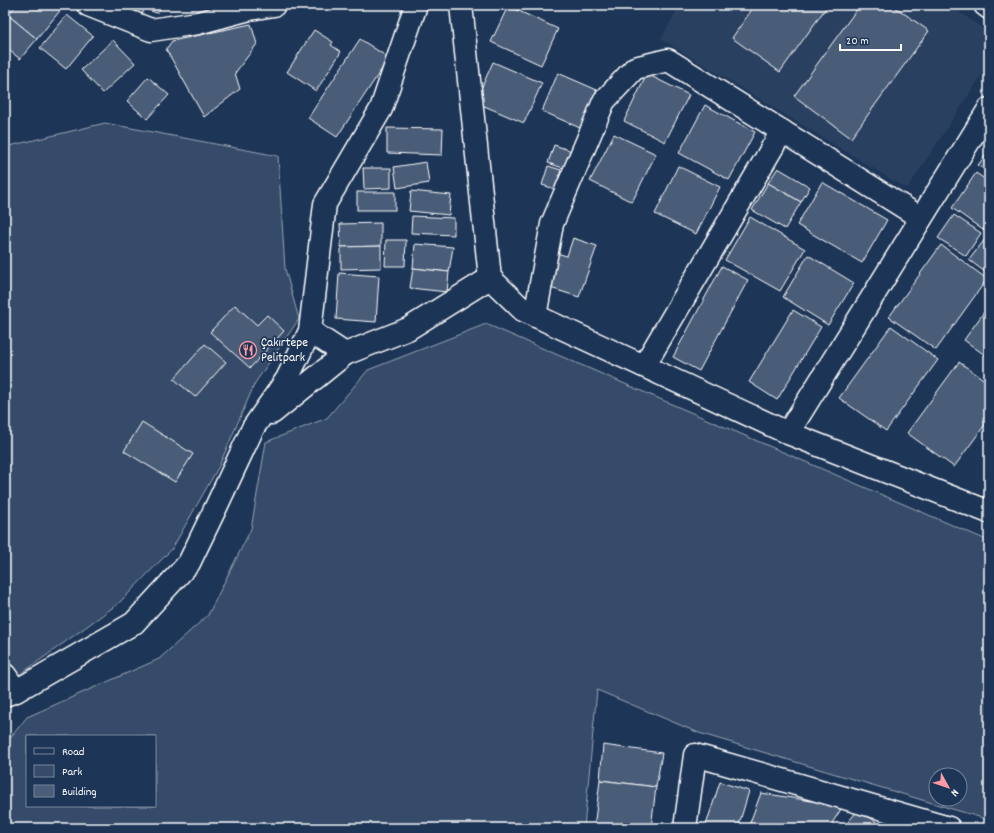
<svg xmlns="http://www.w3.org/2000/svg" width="994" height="833" font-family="Dekko,sans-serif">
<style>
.built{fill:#2a4161}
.green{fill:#364b69;stroke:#9aa5b4;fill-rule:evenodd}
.building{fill:#4a5d79;stroke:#fff}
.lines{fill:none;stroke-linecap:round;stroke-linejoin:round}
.minor-casing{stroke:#fff;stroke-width:25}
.minor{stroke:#1d3557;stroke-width:22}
.labels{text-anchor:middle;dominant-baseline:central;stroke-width:3.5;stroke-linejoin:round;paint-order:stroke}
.poi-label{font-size:13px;fill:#fff;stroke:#1d3557;text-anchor:start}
</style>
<rect width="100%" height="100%" fill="#1d3557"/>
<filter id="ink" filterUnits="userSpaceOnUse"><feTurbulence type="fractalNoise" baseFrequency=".025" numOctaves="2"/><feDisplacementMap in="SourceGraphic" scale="8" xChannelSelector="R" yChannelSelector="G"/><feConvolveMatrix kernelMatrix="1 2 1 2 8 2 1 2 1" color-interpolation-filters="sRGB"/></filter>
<g filter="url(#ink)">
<polygon class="built" points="680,5 950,5 989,33 989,64 907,189 661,39"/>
<g class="green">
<polygon points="105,123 278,156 285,269 299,319 255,383 219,466 172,549 119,603 18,676 5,656 5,147"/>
<path d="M486 324 989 541V820L699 733 597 690 584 828H5V744L27 717 159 659 208 615 251 529 266 442 327 418 368 370ZM27 736H155V806H27ZM936 775H960V799H936Z"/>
</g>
<g class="building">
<polygon points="16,5 60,5 63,7 37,39 8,15"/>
<polygon points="117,5 163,5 157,13 145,9 138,20"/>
<polygon points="755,5 828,5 780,72 732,38"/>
<polygon points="860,5 892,5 929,31 851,138 794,96"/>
<polygon points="508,6 558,29 541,65 491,42"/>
<polygon points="8,15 37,39 20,59 5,47 5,18"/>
<polygon points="67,15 93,36 66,69 40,48"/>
<polygon points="251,24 257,44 235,73 240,89 204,117 166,49 172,41"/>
<polygon points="314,30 333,42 331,45 341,52 316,91 287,72"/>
<polygon points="360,39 389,58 337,137 308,118"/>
<polygon points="113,40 135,63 103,93 81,70"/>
<polygon points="493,62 542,83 524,123 475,102"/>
<polygon points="558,73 597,90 580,128 542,111"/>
<polygon points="647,74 689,95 665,142 624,121"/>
<polygon points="148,77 169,95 147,119 127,101"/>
<polygon points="705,105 755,132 729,180 679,153"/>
<polygon points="387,128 443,129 442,155 387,153"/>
<polygon points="614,134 656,154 632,202 590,181"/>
<polygon points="554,145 572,151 566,169 548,163"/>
<polygon points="989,151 989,173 978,165"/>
<polygon points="426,162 429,183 397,188 394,167"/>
<polygon points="548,166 561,170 555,189 542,185"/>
<polygon points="678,166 720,187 696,234 655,214"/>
<polygon points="363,168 391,168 391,188 364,189"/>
<polygon points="778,168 810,187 801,202 768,183"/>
<polygon points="976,173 989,182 989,222 983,230 952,208"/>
<polygon points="822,182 887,220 862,263 797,225"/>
<polygon points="768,183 801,202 785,229 752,210"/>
<polygon points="411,191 451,195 449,215 409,211"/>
<rect x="357" y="192" width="38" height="18"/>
<polygon points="954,215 981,233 966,256 938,238"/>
<polygon points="412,216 454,218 454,235 411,233"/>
<polygon points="750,217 805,249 780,291 725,260"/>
<polygon points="989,222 989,234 983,230"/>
<polygon points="381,223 381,246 341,247 340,224"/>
<polygon points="989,234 989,275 969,260"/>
<polygon points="573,238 597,246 579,297 544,286 556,253 567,256"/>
<polygon points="386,240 406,240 405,266 385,266"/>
<polygon points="415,244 453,247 449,272 413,268"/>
<polygon points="941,245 987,279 936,350 889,317"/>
<polygon points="381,246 381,268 341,269 341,247"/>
<polygon points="808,255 854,283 828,325 783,297"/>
<polygon points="722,266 748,280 699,371 673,357"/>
<polygon points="413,268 449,272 447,292 410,288"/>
<polygon points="339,273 379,276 376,322 336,319"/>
<polygon points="235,305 257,325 267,315 284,331 250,368 210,332"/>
<polygon points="989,305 989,358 964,340"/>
<polygon points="793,310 821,327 777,400 749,382"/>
<polygon points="891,326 938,360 886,431 839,398"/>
<polygon points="205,344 226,362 195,397 174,379"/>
<polygon points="959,362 989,383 989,419 954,467 907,433"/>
<polygon points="142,422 193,454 175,482 124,451"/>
<polygon points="603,745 662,753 656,787 600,780"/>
<polygon points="600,780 656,787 651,828 594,828"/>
<polygon points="720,782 749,791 738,828 705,828"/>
<polygon points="761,793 843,806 829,828 748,828"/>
<polygon points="859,809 884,828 843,828"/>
</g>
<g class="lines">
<g class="minor-casing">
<g id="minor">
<polyline points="88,5 151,30 198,23 250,9 274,5"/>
<polyline points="461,5 490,278 523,310 788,433 989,512"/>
<polyline points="985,5 989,8"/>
<polyline points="535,316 552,224 604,101 635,68 668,60 921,218"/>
<polyline points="310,331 345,354"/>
<polyline points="644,366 782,131"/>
<polyline points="272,413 345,354 408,329 490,278"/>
<polyline points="788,433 989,109"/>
<polyline points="5,675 16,691"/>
<polyline points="5,695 16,691 134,623 189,563 217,505 253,428 287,379 310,331 325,204 381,109 416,5"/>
<polyline points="685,828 695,755 949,828"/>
</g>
</g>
<use href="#minor" class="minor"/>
</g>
</g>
<defs>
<g id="restaurant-ring" transform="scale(0.9)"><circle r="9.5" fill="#1d3557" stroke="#ff9aa2" stroke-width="1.5"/><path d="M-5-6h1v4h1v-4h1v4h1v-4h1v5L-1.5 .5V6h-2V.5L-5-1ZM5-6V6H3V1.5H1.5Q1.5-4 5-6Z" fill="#ff9aa2"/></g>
</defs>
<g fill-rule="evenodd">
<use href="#restaurant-ring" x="248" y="350"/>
</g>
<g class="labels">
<g class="poi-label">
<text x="261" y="343">Çakırtepe<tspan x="261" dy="15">Pelitpark</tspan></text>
</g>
</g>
<rect width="994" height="833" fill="none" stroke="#1d3557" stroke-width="20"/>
<rect x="10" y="10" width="974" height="813" fill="none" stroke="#fff" stroke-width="1.5" filter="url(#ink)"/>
<rect x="26" y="735" width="130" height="72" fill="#1d3557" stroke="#77869a"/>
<rect x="34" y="748" width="20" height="6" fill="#1d3557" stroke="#77869a"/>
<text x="62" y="755" font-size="12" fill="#ffffff">Road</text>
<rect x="34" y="765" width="20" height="12" fill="#364b69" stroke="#77869a"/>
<text x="62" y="775" font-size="12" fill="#ffffff">Park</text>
<rect x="34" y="785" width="20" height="12" fill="#4a5d79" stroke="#77869a"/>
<text x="62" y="795" font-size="12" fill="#ffffff">Building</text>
<g transform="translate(948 787) rotate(130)"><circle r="19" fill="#1d3557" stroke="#77869a"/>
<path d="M0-3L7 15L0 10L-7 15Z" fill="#ff9aa2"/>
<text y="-6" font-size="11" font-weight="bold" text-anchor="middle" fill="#ffffff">N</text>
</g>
<path d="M840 44v6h61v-6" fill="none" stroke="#ffffff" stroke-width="2"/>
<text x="846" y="44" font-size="12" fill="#ffffff" stroke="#1d3557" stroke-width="3" paint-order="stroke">20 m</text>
</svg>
